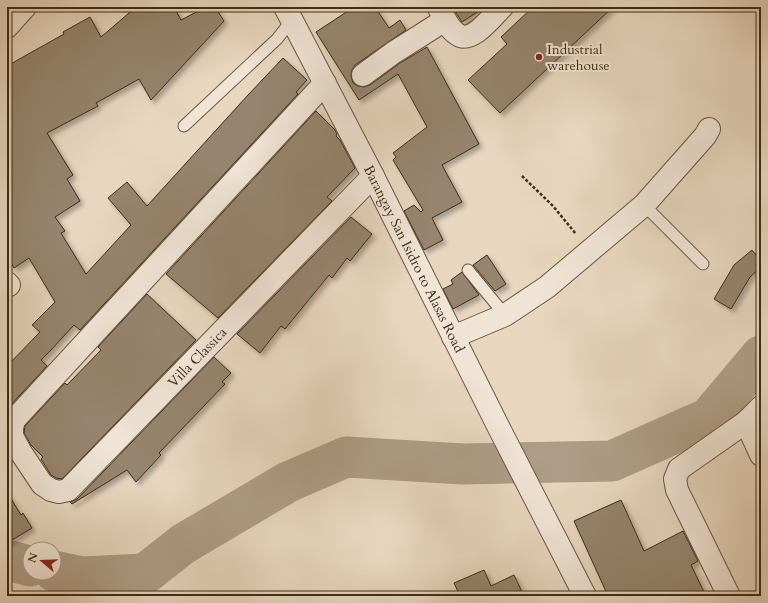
<svg xmlns="http://www.w3.org/2000/svg" width="768" height="603" font-family="Cardo,serif">
<style>
.lines{fill:none;stroke-linecap:round;stroke-linejoin:round}
.river{stroke:#ae9c86;stroke-width:41}
.building{fill:#96846e;stroke:#3d2c17;filter:url(#shadow)}
.service-casing{stroke:#685641;stroke-width:13}
.minor-casing{stroke:#685641;stroke-width:24}
.tertiary-casing{stroke:#685641;stroke-width:24}
.path{stroke:#3d2c17;stroke-width:2.5;stroke-dasharray:3 2;stroke-linecap:butt}
.service{stroke:#f0e4d5;stroke-width:11}
.minor{stroke:#f0e4d5;stroke-width:22}
.tertiary{stroke:#f0e4d5;stroke-width:22}
.poi-dot{fill:#8f2418;stroke:#f0e4d5;stroke-width:1.5}
.labels{text-anchor:middle;dominant-baseline:central;stroke-width:4;stroke-linejoin:round;paint-order:stroke}
.poi-label{font-size:14px;fill:#3d2c17;stroke:#f0e4d5;text-anchor:start}
.street-label{font-size:14px;fill:#3d2c17;stroke:#f0e4d5}
</style>
<defs>
<filter id="shadow"><feDropShadow dx="3.5" dy="3.5" stdDeviation="2" flood-color="#0004"/></filter>
</defs>
<rect width="100%" height="100%" fill="#e8d6bf"/>
<filter id="stains"><feTurbulence type="fractalNoise" baseFrequency=".005" numOctaves="4"/><feColorMatrix values="0 0 0 0 .2 0 0 0 0 .09 0 0 0 0 .02 0 0 0 .5 -.17"/></filter>
<radialGradient id="worn" r=".72"><stop offset=".6" stop-color="#630" stop-opacity="0"/><stop offset="1" stop-color="#630" stop-opacity=".3"/></radialGradient>
<g class="lines">
<g class="river">
<polyline points="7,560 30,566"/>
<polyline points="54,571 82,577 145,574 183,544 288,482 346,457 463,464 612,461 709,418 761,356"/>
</g>
</g>
<g class="building">
<polygon points="136,7 174,7 181,20 206,7 215,7 224,21 151,100 139,79 96,103 98,106 47,133 73,175 67,179 80,201 55,217 65,231 61,233 86,274 131,225 108,198 127,182 147,206 248,95 283,58 307,80 296,92 298,94 80,330 74,325 51,350 41,360 47,366 7,409 7,366 40,332 32,325 55,302 29,258 14,268 7,256 7,66 64,34 63,32 90,17 101,37"/>
<polygon points="354,7 375,7 389,28 400,20 406,30 355,65 352,70 351,76 353,83 358,86 364,87 370,85 400,63 427,47 479,144 442,165 462,202 432,218 443,240 424,250 404,211 414,205 421,212 423,210 393,160 396,157 393,153 427,127 398,74 359,100 316,32"/>
<polygon points="452,7 485,7 462,22"/>
<polygon points="533,7 613,7 500,113 468,80 507,44 501,37"/>
<polygon points="316,111 335,130 337,134 336,136 340,140 355,168 327,197 332,201 218,318 166,274"/>
<polygon points="351,217 372,234 350,261 347,258 332,278 329,275 285,329 281,326 260,353 237,334"/>
<polygon points="752,250 761,261 761,267 750,277 731,309 714,299 734,265"/>
<polygon points="487,255 506,284 495,291 473,265"/>
<polygon points="462,272 479,295 453,309 443,289 453,284 451,280"/>
<polygon points="147,294 196,340 62,479 56,478 51,475 41,459 43,457 31,445 24,433 25,426 65,383 67,385 101,350 98,347"/>
<polygon points="214,357 231,373 222,382 225,384 159,453 161,455 136,482 127,470 72,504 70,502 77,499"/>
<polygon points="7,492 21,515 23,513 32,528 7,543"/>
<polygon points="621,500 644,551 683,531 698,561 691,565 706,596 608,596 574,521"/>
<polygon points="484,570 491,586 514,575 524,596 460,596 454,583"/>
</g>
<g class="lines">
<g class="service-casing">
<g id="service">
<polyline points="184,126 277,39 292,20"/>
<polyline points="644,205 703,264"/>
<polyline points="468,270 505,315"/>
</g>
</g>
<g class="minor-casing">
<g id="minor">
<path d="M439 8C443 16 449 29 457 34 471 45 492 17 502 7"/>
<polyline points="7,27 25,7"/>
<polyline points="363,75 393,53 445,20"/>
<path id="s1" d="M325 83 14 420 12 428V436L20 451 42 484 51 490 59 492 68 490 373 176"/>
<polyline points="7,283 9,285"/>
<polyline points="453,337 505,315 547,287 644,205 705,136 709,129"/>
<polyline points="746,422 761,455"/>
<polyline points="729,596 677,490 675,479 679,469 746,422 761,407"/>
</g>
</g>
<g class="tertiary-casing">
<g id="tertiary">
<path id="s2" d="M285 7 373 176 501 432 585 596"/>
</g>
</g>
<polyline class="path" points="522,176 553,206 576,234"/>
<use href="#service" class="service"/>
<use href="#minor" class="minor"/>
<use href="#tertiary" class="tertiary"/>
</g>
<circle class="poi-dot" cx="539" cy="57" r="4"/>
<g class="labels">
<g class="poi-label">
<text x="547" y="49">Industrial<tspan x="547" dy="16">warehouse</tspan></text>
</g>
<g class="street-label">
<text stroke="none"><textPath href="#s2" startOffset="283">Barangay San Isidro to Alasas Road</textPath></text>
<text stroke="none"><textPath href="#s1" startOffset="745">Villa Classica</textPath></text>
</g>
</g>
<rect width="768" height="603" fill="none" stroke="#e8d6bf" stroke-width="24"/>
<rect x="8" y="8" width="752" height="587" fill="none" stroke="#3d2c17" stroke-width="2"/>
<rect x="12" y="12" width="744" height="579" fill="none" stroke="#3d2c17"/>
<g transform="translate(42 561) rotate(289)"><circle r="19" fill="#f0e4d5" stroke="#a89a89"/>
<path d="M0-3L7 15L0 10L-7 15Z" fill="#8f2418"/>
<text y="-6" font-size="11" font-weight="bold" text-anchor="middle" fill="#3d2c17">N</text>
</g>
<rect width="100%" height="100%" filter="url(#stains)"/>
<rect width="100%" height="100%" fill="url(#worn)"/>
</svg>
